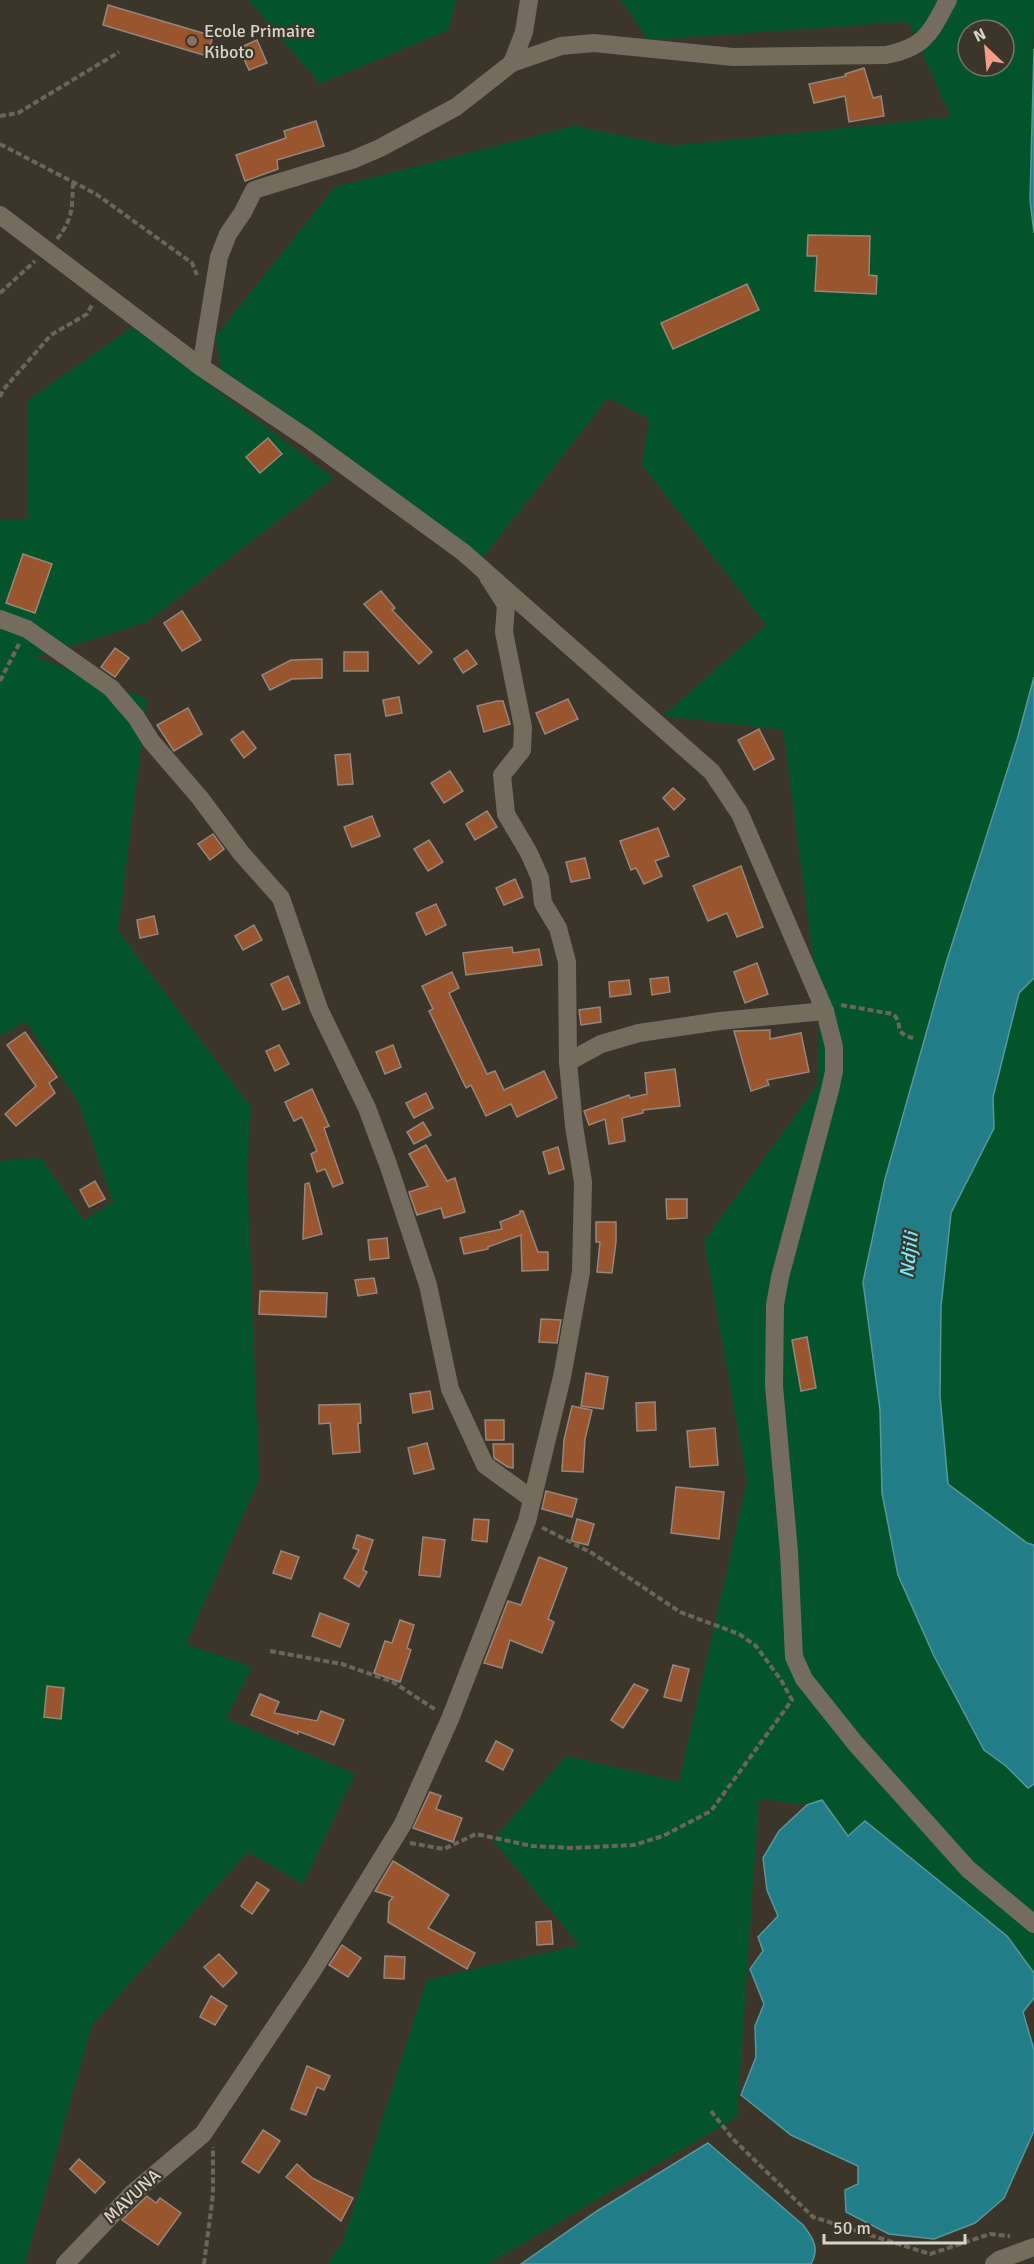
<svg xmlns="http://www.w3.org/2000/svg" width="1034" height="2264" font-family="Signika,sans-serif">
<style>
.green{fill:#04542b;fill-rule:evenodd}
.water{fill:#217d88;stroke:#58979c;stroke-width:1.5}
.building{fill:#99562e;stroke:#95867e;stroke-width:1.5}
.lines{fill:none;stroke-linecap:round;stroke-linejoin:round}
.path{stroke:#6b665b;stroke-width:4;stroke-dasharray:6 3;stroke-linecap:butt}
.minor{stroke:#746d5f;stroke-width:18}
.tertiary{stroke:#746d5f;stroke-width:18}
.education-dot{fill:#8d6e63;stroke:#3c362a;stroke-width:2}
.labels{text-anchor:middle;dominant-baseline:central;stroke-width:4.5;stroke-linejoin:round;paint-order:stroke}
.poi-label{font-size:18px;fill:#d7d4cc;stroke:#3c362a;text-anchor:start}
.street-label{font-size:18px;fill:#d7d4cc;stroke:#3c362a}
.water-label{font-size:20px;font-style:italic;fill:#75e9fa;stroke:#3c362a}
</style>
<rect width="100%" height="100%" fill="#3c362a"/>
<g class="green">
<polygon points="248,0 456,0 449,30 320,84"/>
<path d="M621 0H1034L1030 200 1034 233V677L1017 740 946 963 885 1179 863 1282 880 1410 882 1493 898 1575 934 1656 984 1750 1006 1766 1028 1788 1034 1784V1973L1007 1936 864 1822 848 1836 822 1800 807 1805 759 1799 737 2117 488 2264H327L343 2242 427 1980 579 1945 493 1840 566 1756 679 1782 747 1481 704 1241 818 1085 819 1004 783 730 663 716 766 625 642 465 649 419 608 398 481 560 221 373 216 336 335 187 575 126 672 146 951 117 908 22 648 40ZM968 30H1004V66H968Z"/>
<polygon points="133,327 334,478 147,622 36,657 147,699 118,931 251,1107 247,1170 259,1480 186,1644 252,1667 226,1719 355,1774 303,1884 248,1852 92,2025 25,2264 0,2264 0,1161 41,1158 84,1220 113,1202 79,1104 26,1022 0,1036 0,520 28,519 28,400"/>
<polygon points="1034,978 1034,1545 1027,1543 948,1484 940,1396 941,1307 951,1213 994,1128 993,1097 1019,993"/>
</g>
<g class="water">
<polygon points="1034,49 1034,233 1030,200"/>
<polygon points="1034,677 1034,978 1019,993 993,1097 994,1128 951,1213 941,1307 940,1396 948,1484 1027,1543 1034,1545 1034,1784 1028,1788 1006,1766 984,1750 934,1656 898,1575 882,1493 880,1410 863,1282 885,1179 946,963 1017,740"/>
<polygon points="822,1800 848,1836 865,1821 1007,1936 1034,1973 1034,1998 1023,2012 1034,2050 1034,2131 1004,2198 975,2223 934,2239 889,2234 846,2212 845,2190 858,2184 858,2166 791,2135 741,2095 756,2057 755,2026 764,2004 750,1969 763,1951 758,1937 778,1916 767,1890 763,1858 779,1831 807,1805"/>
<path d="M708 2143 803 2225C813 2238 820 2248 811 2264H521L597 2211Z"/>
</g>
<g class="building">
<polygon points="108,5 213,36 207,56 103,25"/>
<polygon points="257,40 267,63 249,70 239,48"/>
<polygon points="864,68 873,98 881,96 884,116 849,122 845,96 814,103 809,84 846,76 845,74"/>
<polygon points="316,121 324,146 277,160 278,169 245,181 236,155 286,138 284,131"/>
<polygon points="808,235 870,236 869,275 877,276 876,294 815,291 817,256 807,256"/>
<polygon points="747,284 759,310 673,349 661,323"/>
<polygon points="268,438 282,454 260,473 246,457"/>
<polygon points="23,554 52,564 35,613 6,603"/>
<polygon points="381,591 395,608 392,610 432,652 419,664 364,604"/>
<polygon points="182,611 201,640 182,651 164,623"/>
<polygon points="115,648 129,658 115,677 101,667"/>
<polygon points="467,650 477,664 463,673 454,659"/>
<rect x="344" y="652" width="24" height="19"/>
<polygon points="322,659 322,678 292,679 270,690 262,675 291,660"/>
<polygon points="399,697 402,713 386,716 383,700"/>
<polygon points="568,699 578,719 545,734 536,713"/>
<polygon points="497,701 503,701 510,724 484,732 477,706"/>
<polygon points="188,708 202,734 174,751 157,725"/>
<polygon points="759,729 774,759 754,770 738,740"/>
<polygon points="243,731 256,748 244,758 231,740"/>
<polygon points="350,754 353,784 338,785 335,755"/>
<polygon points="450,771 463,791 444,803 431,783"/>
<polygon points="673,788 685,799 674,810 663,798"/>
<polygon points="487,811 497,827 475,840 466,824"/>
<polygon points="372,816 380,836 352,847 344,827"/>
<polygon points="658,828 669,856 655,861 662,876 644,884 636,868 631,870 620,841"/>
<polygon points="213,834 224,849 210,860 198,844"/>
<polygon points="429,840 443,862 428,871 414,849"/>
<polygon points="585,858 590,878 571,882 566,862"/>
<polygon points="741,866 763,927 737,937 727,913 708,921 693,886"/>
<polygon points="515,879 523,897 504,905 496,888"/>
<polygon points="436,904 446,925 426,935 416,913"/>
<polygon points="154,916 158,934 140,938 137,920"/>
<polygon points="254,925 262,940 243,950 235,936"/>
<polygon points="512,947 513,953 539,949 542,965 466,975 463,953"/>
<polygon points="757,963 768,994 745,1003 734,972"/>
<polygon points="452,972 459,988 449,993 487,1074 495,1071 504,1090 544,1071 557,1098 517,1117 511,1104 486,1116 471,1085 466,1088 429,1011 433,1009 422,986"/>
<polygon points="288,976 300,1003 283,1010 271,984"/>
<polygon points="668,977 670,992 652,995 650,979"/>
<polygon points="629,980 631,994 610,997 609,982"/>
<polygon points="600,1007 601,1022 581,1025 579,1010"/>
<polygon points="770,1030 770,1039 801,1033 809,1072 767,1080 769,1085 751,1091 734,1031"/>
<polygon points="25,1032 57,1077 49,1083 55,1093 16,1126 5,1114 36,1086 7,1045"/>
<polygon points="279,1045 289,1064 275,1071 266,1051"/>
<polygon points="393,1045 401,1067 385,1074 376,1052"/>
<polygon points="675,1069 680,1106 643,1110 643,1113 622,1118 625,1141 609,1144 605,1119 589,1125 584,1111 629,1095 630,1098 647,1094 645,1073"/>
<polygon points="312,1089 329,1126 324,1128 343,1183 333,1187 325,1169 317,1172 311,1154 317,1151 302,1117 294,1121 285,1102"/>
<polygon points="426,1093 433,1108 414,1118 406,1103"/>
<polygon points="423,1122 431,1135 414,1144 407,1132"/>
<polygon points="426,1145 447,1181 455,1178 465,1212 444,1218 441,1208 417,1215 409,1192 428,1186 409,1154"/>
<polygon points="558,1147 564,1169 549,1174 543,1152"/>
<polygon points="95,1181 105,1199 89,1207 80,1190"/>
<polygon points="309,1183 322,1234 303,1239 305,1184"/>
<polygon points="666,1199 687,1199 687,1218 667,1219"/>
<polygon points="520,1211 523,1211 538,1252 548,1252 548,1270 522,1271 521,1235 488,1247 488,1249 464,1254 460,1238 502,1229 500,1222 520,1214"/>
<polygon points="596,1222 616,1222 616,1242 612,1273 597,1272 600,1242 596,1242"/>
<polygon points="387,1238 389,1258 370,1260 368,1240"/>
<polygon points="374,1278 377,1293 358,1296 355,1280"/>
<polygon points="260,1291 327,1293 326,1317 259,1314"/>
<polygon points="541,1319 561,1320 557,1343 539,1342"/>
<polygon points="807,1337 816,1388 801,1391 792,1340"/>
<polygon points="586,1373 608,1377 603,1409 581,1406"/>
<polygon points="430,1391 433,1409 413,1413 410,1394"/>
<polygon points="655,1402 656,1430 637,1431 636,1403"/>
<polygon points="360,1404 361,1423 358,1423 360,1452 333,1454 330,1423 319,1424 319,1405"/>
<polygon points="572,1406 592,1410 585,1439 583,1472 562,1471 564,1440"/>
<polygon points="485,1420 504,1420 504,1440 486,1440"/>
<polygon points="715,1428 718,1465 690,1467 687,1431"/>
<polygon points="427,1443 434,1469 414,1474 408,1448"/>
<polygon points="493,1444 513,1444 513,1468 508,1467 494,1458"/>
<polygon points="676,1487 724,1492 719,1539 671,1533"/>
<polygon points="546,1491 577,1499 572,1517 542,1509"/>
<polygon points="474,1519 489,1520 487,1542 472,1540"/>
<polygon points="577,1519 594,1524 588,1545 571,1541"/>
<polygon points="357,1535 373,1540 363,1570 367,1572 359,1587 344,1578 359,1550 353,1548"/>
<polygon points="423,1537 445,1540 440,1577 419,1575"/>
<polygon points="281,1551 299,1557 291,1579 273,1573"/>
<polygon points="539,1557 567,1568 548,1619 554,1622 542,1653 510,1640 502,1668 484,1663 508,1601 521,1605"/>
<polygon points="320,1613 349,1624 340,1647 312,1636"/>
<polygon points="400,1620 414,1625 407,1648 411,1650 400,1682 374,1673 385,1641 392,1643"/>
<polygon points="673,1665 689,1669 681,1701 664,1697"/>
<polygon points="634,1684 648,1690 623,1728 611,1720"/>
<polygon points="47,1686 64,1688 61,1719 44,1717"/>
<polygon points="260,1694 279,1702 274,1713 317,1721 321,1711 344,1720 334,1745 298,1731 298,1734 251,1715"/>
<polygon points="496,1741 513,1750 503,1770 486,1761"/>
<polygon points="430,1792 441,1796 436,1809 462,1818 453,1842 413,1828"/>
<polygon points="393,1861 449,1895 428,1928 475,1953 467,1969 388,1922 389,1902 393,1897 375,1891"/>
<polygon points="257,1882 269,1890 252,1914 241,1906"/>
<polygon points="551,1921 553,1944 537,1945 536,1922"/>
<polygon points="342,1945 361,1958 348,1977 329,1965"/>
<polygon points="219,1954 237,1973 223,1987 204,1967"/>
<polygon points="385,1956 405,1957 404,1979 384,1978"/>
<polygon points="211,1996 227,2006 215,2025 200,2017"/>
<polygon points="307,2066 330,2076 324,2090 317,2087 306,2115 291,2109"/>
<polygon points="263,2130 280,2141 259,2173 242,2162"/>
<polygon points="79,2159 105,2182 95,2193 70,2169"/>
<polygon points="297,2164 312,2178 353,2198 341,2221 286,2177"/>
<polygon points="147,2196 156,2203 160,2198 181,2213 158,2245 122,2220"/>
</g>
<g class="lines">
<g class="path">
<polyline points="0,116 18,113 119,52"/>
<polyline points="0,144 96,194 192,263 197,275"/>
<path d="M57 239C74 218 72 206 73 180"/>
<polyline points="0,293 35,261"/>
<polyline points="0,397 3,390 51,335 87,314 92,305"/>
<polyline points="0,681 19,644"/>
<path d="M841 1005 893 1014C905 1025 891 1032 913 1038"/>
<polyline points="270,1651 342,1664 393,1682 436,1710"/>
<polyline points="410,1843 444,1849 476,1834 532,1846 573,1848 634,1845 663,1836 711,1811 792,1700 781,1680 756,1646 739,1634 680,1612 592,1553 541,1527"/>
<polyline points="711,2111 733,2139 813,2217 930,2254 990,2234 1010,2236"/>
<polyline points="204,2264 213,2194 213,2147"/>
</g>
<g class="minor">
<polyline points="512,63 524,32 529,0"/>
<path d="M201 367 219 257 228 234 243 212 254 190 352 160 380 148 456 107 512 63 561 46 594 43 733 57 886 55C926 47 930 33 948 0"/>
<polyline points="0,619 27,629 111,688 136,717 151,741 200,798 241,853 281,898 319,1009 367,1108 389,1167 428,1285 450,1389 485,1465 532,1499"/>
<polyline points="568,1062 601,1044 639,1033 720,1021 825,1011"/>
<polyline points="65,2264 133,2193 203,2134 313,1970 403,1824 450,1719 527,1521 562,1377 581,1272 583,1182 574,1126 568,1062 567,962 558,928 543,903 540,878 529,853 506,814 502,775 522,750 523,727 504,632 506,605 488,577"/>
<polyline points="994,2264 999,2260 1034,2247"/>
</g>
<polyline class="tertiary" points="0,215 201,367 308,439 463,552 712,772 740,814 825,1011 834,1047 834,1071 830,1090 780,1277 775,1305 774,1386 789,1552 794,1657 804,1679 855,1743 968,1869 1034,1924"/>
</g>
<circle class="education-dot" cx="192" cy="41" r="6"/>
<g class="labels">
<g class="poi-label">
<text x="204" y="31">Ecole Primaire<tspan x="204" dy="21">Kiboto</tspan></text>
</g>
<g class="street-label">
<text transform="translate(132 2196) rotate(-43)">MAVUNA</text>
</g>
<g class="water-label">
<text transform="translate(909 1255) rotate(-84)">Ndjili</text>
</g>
</g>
<g transform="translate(986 48) rotate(334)"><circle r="28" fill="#3c362a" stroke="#7a756b" stroke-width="1.5"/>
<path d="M0-4.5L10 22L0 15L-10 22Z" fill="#f49e8a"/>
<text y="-9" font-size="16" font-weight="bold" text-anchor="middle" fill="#d7d4cc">N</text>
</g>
<path d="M824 2234v9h141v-9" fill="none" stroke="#d7d4cc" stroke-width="3"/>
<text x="833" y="2234" font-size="18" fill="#d7d4cc" stroke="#3c362a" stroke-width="4.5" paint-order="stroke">50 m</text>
</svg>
